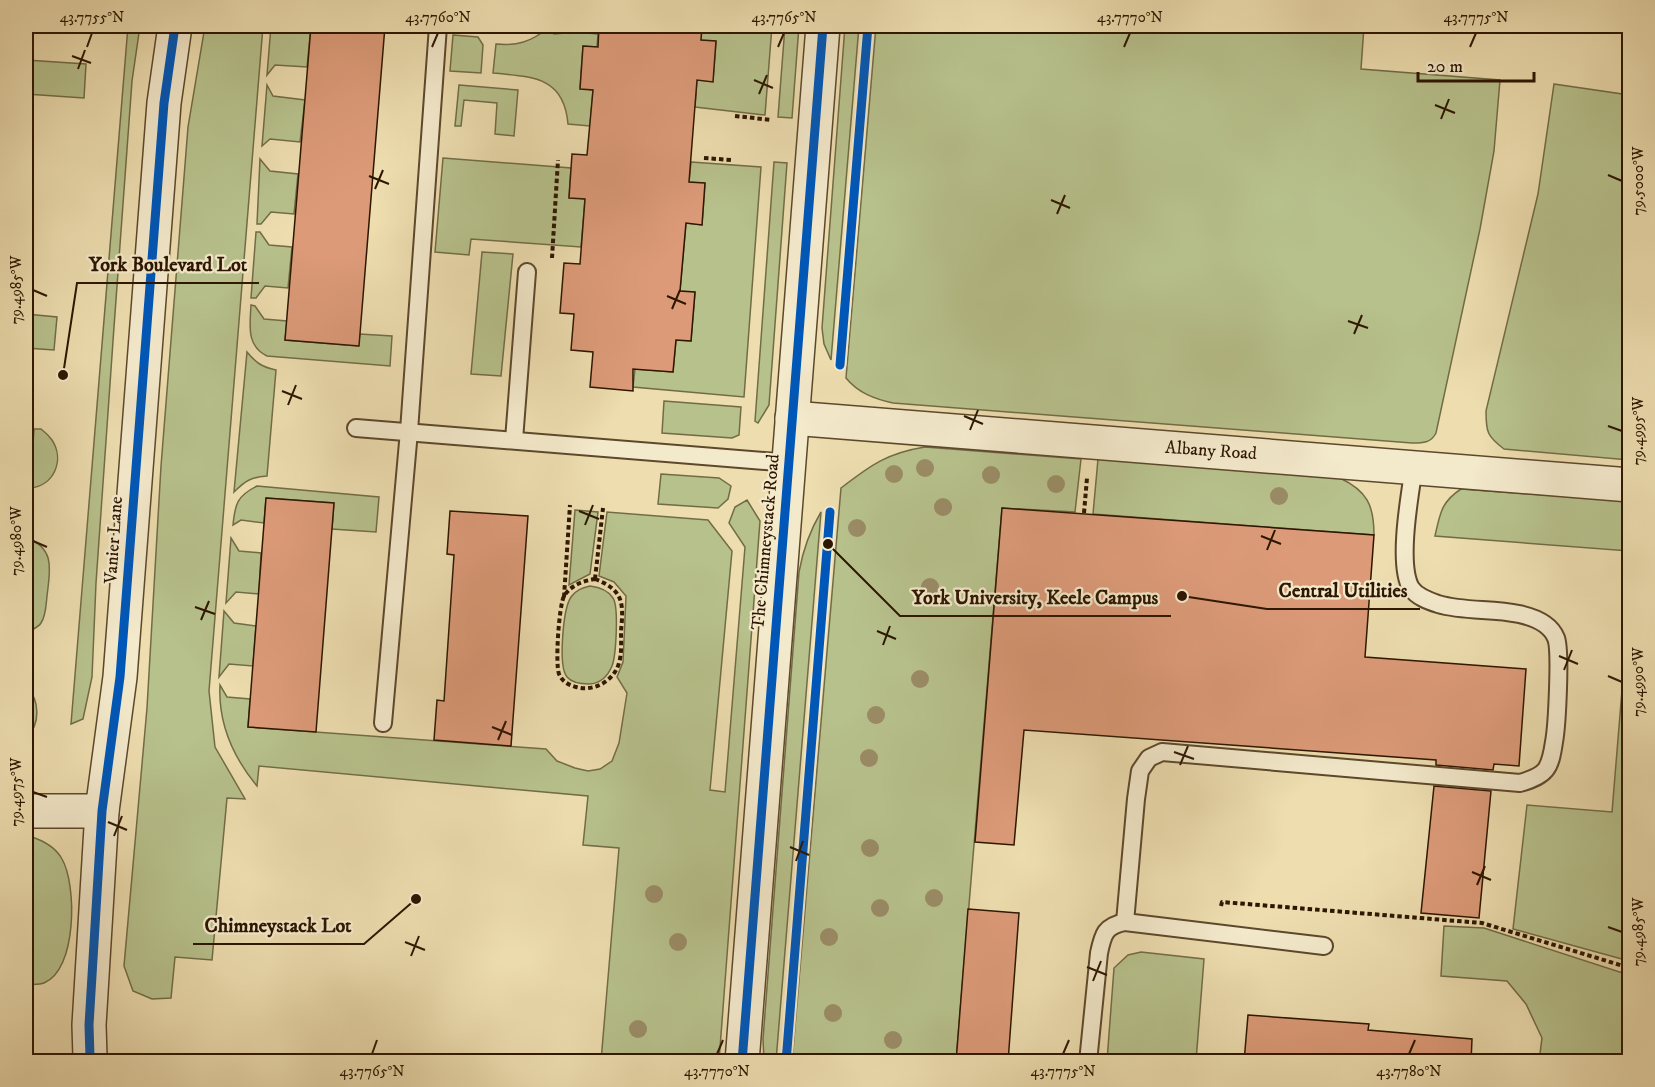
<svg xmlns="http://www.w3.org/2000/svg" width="1655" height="1087" font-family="'IM FELL DW Pica',serif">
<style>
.green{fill:#b7c18c;stroke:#726c46;stroke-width:1.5}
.building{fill:#dc9a78;stroke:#2d1600;stroke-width:1.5}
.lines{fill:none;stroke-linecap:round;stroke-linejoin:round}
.service-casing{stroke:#5d482c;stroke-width:20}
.minor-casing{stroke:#5d482c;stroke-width:36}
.path{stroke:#2d1600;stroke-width:4;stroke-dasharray:4.5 3;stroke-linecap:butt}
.service{stroke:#f3e9cb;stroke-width:16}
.minor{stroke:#f3e9cb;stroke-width:33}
.cycleway-casing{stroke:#f3e9cb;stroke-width:13}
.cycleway{stroke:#0057b8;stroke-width:9}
.tree{fill:#9a8c66}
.ticks{fill:none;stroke:#2d1600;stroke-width:2}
.labels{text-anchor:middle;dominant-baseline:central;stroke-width:4.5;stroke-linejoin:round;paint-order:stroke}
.street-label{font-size:18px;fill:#2d1600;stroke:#f3e9cb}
.leader{fill:none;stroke:#2d1600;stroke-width:2}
.callout-dot{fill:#2d1600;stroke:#f3e9cb;stroke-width:2}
.callout-label{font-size:20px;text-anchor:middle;font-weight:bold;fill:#2d1600;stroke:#f3e9cb;stroke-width:4.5;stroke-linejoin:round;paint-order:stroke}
.neatline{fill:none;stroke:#2d1600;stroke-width:2}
.ticks-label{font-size:15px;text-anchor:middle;fill:#2d1600}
</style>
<rect width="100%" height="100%" fill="#edddaf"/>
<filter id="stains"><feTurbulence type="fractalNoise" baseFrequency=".00333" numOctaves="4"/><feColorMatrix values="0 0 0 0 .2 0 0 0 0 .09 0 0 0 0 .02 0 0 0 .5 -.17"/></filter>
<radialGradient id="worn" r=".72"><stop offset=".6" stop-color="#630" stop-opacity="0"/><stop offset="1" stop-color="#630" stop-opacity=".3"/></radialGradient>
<g class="green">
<polygon points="128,26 140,26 132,81 114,327 96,583 92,677 83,719 71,724"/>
<polygon points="205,26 263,26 209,691 215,747 245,799 227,798 212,960 175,957 171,998 152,999 133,991 124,966 147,708 161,466 188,127"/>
<polygon points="271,26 311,26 307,67 275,65 267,75"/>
<path d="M454 26H526C507 38 476 29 454 27Z"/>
<polygon points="702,26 772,26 765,115 695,107 697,80 713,81 716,42 701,40"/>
<polygon points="785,26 799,26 792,118 778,117"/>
<polygon points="845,26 859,26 831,360 824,344 822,328"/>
<path d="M876 26H1364L1361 69 1500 80 1494 151 1480 229 1436 433C1431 443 1423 443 1412 443L893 403C875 399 858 393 846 378Z"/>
<path d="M548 28 554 34 577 32 598 34 597 47 583 46 580 88 593 90 590 126 568 124C564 76 532 77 493 73L496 44C517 46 531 42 548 28Z"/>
<polygon points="453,35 478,37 483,45 481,73 450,71"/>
<polygon points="26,60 86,64 84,98 26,94"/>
<path d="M1554 84 1629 95V460L1504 449C1487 436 1486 432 1486 411L1538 194Z"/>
<polygon points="267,85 273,96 305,100 300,142 270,139 262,146"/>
<polygon points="459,85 518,90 514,136 495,134 497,103 464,100 461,126 455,126"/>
<polygon points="443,158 571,168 569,197 585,199 581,247 471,239 469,255 435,252"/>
<polygon points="260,159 270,171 298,174 294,214 271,212 261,224 257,224"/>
<polygon points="691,162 761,167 744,397 633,387 635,369 673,372 676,340 691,341 695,293 680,291 686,223 702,225 705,184 689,182"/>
<polygon points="774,162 787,163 769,405 758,423 755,421"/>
<polygon points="256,232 260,232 269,245 292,247 288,288 265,286 256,298 251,298"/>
<polygon points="482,252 513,254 501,376 471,374"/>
<path d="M251 305 255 306 264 319 287 321 285 340 358 346 360 334 392 336 390 366 267 356C246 346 250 325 251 305Z"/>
<polygon points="26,314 57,317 54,350 26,348"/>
<path d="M247 352C256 363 262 367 276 370L267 476C251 477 245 481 234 492Z"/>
<polygon points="664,401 741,407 739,435 732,438 662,433"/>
<path d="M34 429H41C45 432 49 436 52 440 65 460 54 486 30 488Z"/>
<path d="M925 447 1081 459 1075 512 1002 508 956 1061 792 1062 841 488C871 465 887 453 925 447Z"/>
<path d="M1098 459 1340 478C1367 491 1374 505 1374 535L1093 514Z"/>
<polygon points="661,474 719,478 731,486 728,499 718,508 658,504"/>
<path d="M257 486 379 497 376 532 332 529 334 503 266 498 264 523 241 520 233 525C235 504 237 496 257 486Z"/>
<path d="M1461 489 1629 501V551L1435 536C1440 514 1441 502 1461 489Z"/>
<path d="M747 500 760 521 719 1061H601L619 848 583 845 588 796 259 766 257 786C233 757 218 724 220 685L227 697 250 699 248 727 546 749 557 761 575 768 588 771 600 769 612 761 619 743 627 693 617 677 623 662 626 596 614 582 599 576 607 512 708 520 732 551 710 790 725 792 745 547 729 523 735 507Z"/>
<polygon points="575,510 598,512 590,574 569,585"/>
<path d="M821 512 776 1061H764L763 1039 799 572C803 550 809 532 821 512Z"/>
<path d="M26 537C56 549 50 570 47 596 46 605 46 616 41 623 38 628 31 630 26 633Z"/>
<polygon points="231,538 239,551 261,553 259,594 236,592 226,603"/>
<path d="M590 586C598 587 608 590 613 598 619 607 616 656 612 666 608 676 600 684 589 684 582 684 572 683 567 677 558 666 563 609 571 597 576 590 582 588 590 586Z"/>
<polygon points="1629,605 1630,961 1629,961 1513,929 1527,805 1612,812"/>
<polygon points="224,611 234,623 256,626 253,666 229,664 219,677"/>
<path d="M26 686C40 700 41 724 26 738Z"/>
<path d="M29 836C42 840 55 846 62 859 77 885 77 970 44 983 39 985 31 984 26 985V883Z"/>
<polygon points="1444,926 1484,928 1629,975 1629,1061 1539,1061 1542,1038 1526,1004 1507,981 1441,976"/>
<polygon points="1141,952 1204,959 1196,1061 1107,1061 1114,968 1128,955"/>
</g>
<g class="building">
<polygon points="311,26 385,26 359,346 285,340"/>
<polygon points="599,26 702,26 701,40 716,41 713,82 697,80 689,182 705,183 702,225 686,223 680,291 695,292 691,341 676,340 673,372 633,369 633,391 590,387 593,352 571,350 574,314 560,313 564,263 580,264 585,199 569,198 572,154 587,155 593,90 580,89 583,46 598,47"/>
<polygon points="266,498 334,503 316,732 248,727"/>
<polygon points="1002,508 1374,535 1365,657 1526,669 1519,766 1494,764 1493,770 1436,765 1436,760 1024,730 1014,845 975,842"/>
<polygon points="450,511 528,516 511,746 434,740 437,700 444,701 454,555 447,554"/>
<polygon points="1434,786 1491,791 1479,918 1421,913"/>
<polygon points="968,909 1019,913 1008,1062 956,1062"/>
<polygon points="1248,1015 1369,1024 1368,1030 1472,1039 1471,1062 1244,1062"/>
</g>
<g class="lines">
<g class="service-casing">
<g id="service">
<polyline points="356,428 789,463"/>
<polyline points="514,440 527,272"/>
<polyline points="383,723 409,431 438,26"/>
<path d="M1125 922 1136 799 1140 771 1149 758 1162 752 1520 783C1547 775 1550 769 1554 742 1557 726 1561 650 1556 638 1550 623 1533 617 1519 614 1492 608 1465 612 1438 604 1429 601 1417 597 1411 588 1397 564 1410 494 1414 467"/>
<path d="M1088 1062 1099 953C1103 934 1105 926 1125 922L1324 946"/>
</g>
</g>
<g class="minor-casing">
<g id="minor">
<polyline points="792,418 1630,485"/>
<polyline points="26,811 102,811"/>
<polyline points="90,1057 89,1025 102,811 120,677 164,103 175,26"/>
<polyline points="742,1062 823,26"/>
</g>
</g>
<g class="path">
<polyline points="735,116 772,120"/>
<polyline points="704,158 731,160"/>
<polyline points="552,258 558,160"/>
<polyline points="1084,513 1087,478"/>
<path d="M595 579C603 582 613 587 618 595 624 605 622 619 621 631 621 641 622 653 619 663 614 681 594 692 576 687 568 685 562 681 559 674 555 663 559 606 564 596 571 585 583 581 595 579Z"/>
<polyline points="595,579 603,508"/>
<polyline points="564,597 570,505"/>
<polyline points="1221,906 1222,902 1482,923 1630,968"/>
</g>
<use href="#service" class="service"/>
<use href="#minor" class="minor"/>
<g class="cycleway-casing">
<g id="cycleway">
<polyline points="840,365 868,26"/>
<polyline points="90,1057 89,1025 102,811 120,677 164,103 175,26"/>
<polyline points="742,1062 823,26"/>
<polyline points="786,1062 830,512"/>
</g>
</g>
<use href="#cycleway" class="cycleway"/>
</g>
<g class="tree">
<circle cx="925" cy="468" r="9"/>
<circle cx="894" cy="474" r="9"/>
<circle cx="991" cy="475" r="9"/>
<circle cx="1056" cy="484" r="9"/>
<circle cx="1279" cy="496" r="9"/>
<circle cx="943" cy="507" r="9"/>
<circle cx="857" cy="528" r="9"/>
<circle cx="930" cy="587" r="9"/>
<circle cx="920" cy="679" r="9"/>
<circle cx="876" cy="715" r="9"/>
<circle cx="869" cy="758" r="9"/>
<circle cx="870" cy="848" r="9"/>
<circle cx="654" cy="894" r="9"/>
<circle cx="934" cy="898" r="9"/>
<circle cx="880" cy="908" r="9"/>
<circle cx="829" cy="937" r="9"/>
<circle cx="678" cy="942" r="9"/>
<circle cx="833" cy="1013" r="9"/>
<circle cx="638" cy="1029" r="9"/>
<circle cx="893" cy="1040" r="9"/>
</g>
<path class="ticks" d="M87 47 92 33M432 47 438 33M778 47 784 33M1124 47 1130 33M1470 47 1476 33M72 56 91 63M78 69 85 50M754 80 773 88M759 94 767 75M1435 105 1455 113M1441 119 1449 99M1608 175 1622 181M369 176 389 184M375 189 383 170M1051 200 1070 208M1057 214 1065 195M33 290 47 296M667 296 686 304M672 309 680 290M1348 321 1368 328M1354 334 1362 315M282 391 302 399M288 405 296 385M964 416 983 424M1608 426 1622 431M970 430 978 410M579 511 599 519M585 525 593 505M1261 536 1281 544M33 541 47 547M1267 550 1275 530M195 607 215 614M201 620 209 601M877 631 896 639M883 645 890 626M1559 656 1578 664M1564 670 1572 650M1608 676 1622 682M492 727 512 735M498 740 506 721M1174 752 1194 759M1180 765 1188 746M33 792 47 797M108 822 127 830M114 836 122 816M790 847 809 855M796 861 803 841M1472 872 1491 880M1477 885 1485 866M1608 927 1622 932M405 942 425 950M411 956 419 936M1087 967 1107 975M1093 981 1101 961M372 1054 377 1040M717 1054 723 1040M1063 1054 1069 1040M1409 1054 1415 1040"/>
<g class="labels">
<g class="street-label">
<text transform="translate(1211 451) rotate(4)">Albany Road</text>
<text transform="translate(114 540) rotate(-86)">Vanier Lane</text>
<text transform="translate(766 542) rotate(-85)">The Chimneystack Road</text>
</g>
</g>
<path class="leader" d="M63 375L77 283H259M1182 596L1267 609H1420M828 544L900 616H1171M416 899L364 944H193"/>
<g class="callout-dot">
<circle cx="63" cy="375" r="6"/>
<circle cx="1182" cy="596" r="6"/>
<circle cx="828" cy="544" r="6"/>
<circle cx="416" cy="899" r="6"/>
</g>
<g class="callout-label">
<text x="168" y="271">York Boulevard Lot</text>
<text x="1343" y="597">Central Utilities</text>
<text x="1035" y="604">York University, Keele Campus</text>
<text x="278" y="932">Chimneystack Lot</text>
</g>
<rect width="1655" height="1087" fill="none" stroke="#edddaf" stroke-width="66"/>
<path d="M1418 72v9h116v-9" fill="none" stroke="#2d1600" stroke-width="3"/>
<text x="1427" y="72" font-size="18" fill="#2d1600" stroke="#f3e9cb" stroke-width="4.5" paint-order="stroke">20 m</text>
<rect x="33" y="33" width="1589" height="1021" class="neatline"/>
<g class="ticks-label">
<text x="92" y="22">43.7755°N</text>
<text x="438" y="22">43.7760°N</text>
<text x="784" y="22">43.7765°N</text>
<text x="1130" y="22">43.7770°N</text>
<text x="1476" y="22">43.7775°N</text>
<text transform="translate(1638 181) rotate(-90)" y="5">79.5000°W</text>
<text transform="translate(16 290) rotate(-90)" y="5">79.4985°W</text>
<text transform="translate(1638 431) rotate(-90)" y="5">79.4995°W</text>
<text transform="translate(16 541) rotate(-90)" y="5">79.4980°W</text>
<text transform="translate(1638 682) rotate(-90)" y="5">79.4990°W</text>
<text transform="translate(16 792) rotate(-90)" y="5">79.4975°W</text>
<text transform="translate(1638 932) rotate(-90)" y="5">79.4985°W</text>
<text x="372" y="1076">43.7765°N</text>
<text x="717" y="1076">43.7770°N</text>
<text x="1063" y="1076">43.7775°N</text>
<text x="1409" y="1076">43.7780°N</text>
</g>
<rect width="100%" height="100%" filter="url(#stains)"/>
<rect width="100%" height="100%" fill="url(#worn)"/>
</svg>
